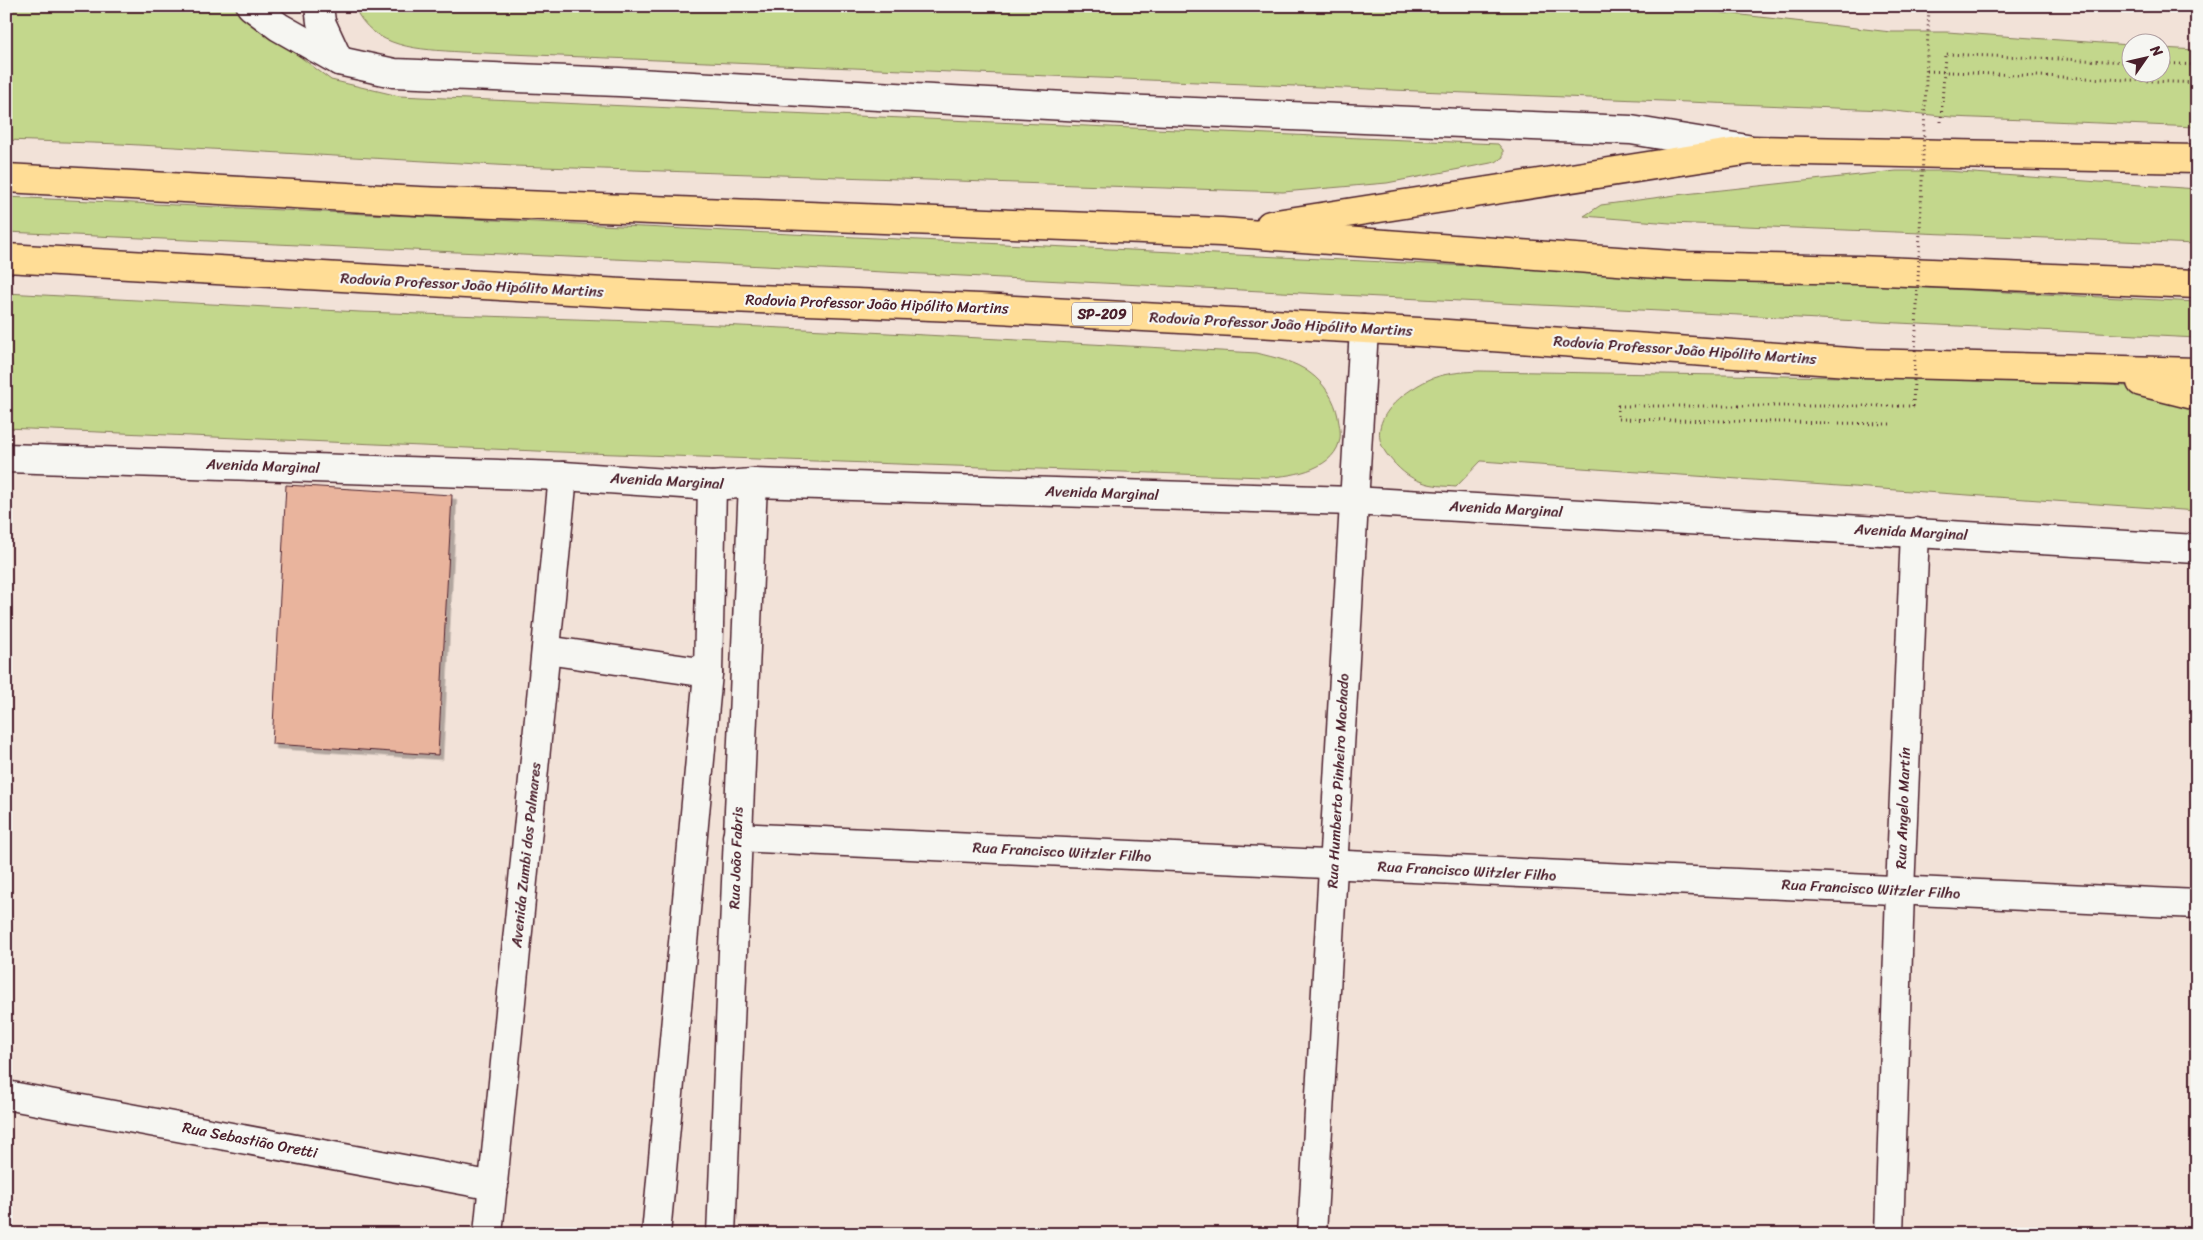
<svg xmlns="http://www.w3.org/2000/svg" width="2203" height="1240" font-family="Sriracha,sans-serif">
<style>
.green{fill:#c3d78c;stroke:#867b5c}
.building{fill:#e9b49d;stroke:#4a1f2b;filter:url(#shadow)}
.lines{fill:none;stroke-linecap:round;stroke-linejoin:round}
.minor-casing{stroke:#4a1f2b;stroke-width:31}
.tertiary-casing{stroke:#4a1f2b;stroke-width:31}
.motorway-casing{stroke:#4a1f2b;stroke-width:31}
.path{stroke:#4a1f2b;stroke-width:3;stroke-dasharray:1 4;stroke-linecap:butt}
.minor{stroke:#f6f6f2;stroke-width:28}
.tertiary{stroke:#f6f6f2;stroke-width:28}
.motorway{stroke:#ffdd96;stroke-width:28}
.path-bridge{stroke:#4a1f2b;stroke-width:3;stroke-dasharray:1 4;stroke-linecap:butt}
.labels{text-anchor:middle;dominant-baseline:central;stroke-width:4.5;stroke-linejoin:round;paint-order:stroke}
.shield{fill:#f6f6f2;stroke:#7e6067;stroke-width:1}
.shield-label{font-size:14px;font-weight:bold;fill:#4a1f2b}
.street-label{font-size:15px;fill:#4a1f2b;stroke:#f6f6f2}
</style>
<defs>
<filter id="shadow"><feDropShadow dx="4.5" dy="4.5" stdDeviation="0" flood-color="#0004"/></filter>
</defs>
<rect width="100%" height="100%" fill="#f2e2d8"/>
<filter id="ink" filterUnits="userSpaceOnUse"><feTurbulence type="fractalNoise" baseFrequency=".02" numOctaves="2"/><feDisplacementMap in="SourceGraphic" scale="10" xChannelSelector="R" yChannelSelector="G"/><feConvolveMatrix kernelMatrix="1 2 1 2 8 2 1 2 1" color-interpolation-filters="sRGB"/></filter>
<g filter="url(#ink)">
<g class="green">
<polygon points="6,6 232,6 331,80 399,96 1498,144 1503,150 1503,157 1496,162 1387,183 1283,192 514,166 121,144 6,140"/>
<path d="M354 6H1663L1891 32H1947L2130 45V72H2160L2161 48 2197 50V127L1951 117 1884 110 461 52C420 49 373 50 354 6Z"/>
<polygon points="1896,171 1946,171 2197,189 2197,244 1670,223 1584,216 1601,205 1676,195"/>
<polygon points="6,197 1852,284 2197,302 2197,338 704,263 6,232"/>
<path d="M6 293 360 312 635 321 888 333 1257 353C1275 358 1295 361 1310 373 1324 383 1335 400 1338 417 1339 425 1342 434 1339 443 1331 471 1288 477 1264 477L560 452 6 428Z"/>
<path d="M1479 371 1966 379 2197 389V511L1481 461 1456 487C1445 486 1432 486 1422 482 1408 478 1397 467 1389 457 1362 425 1398 395 1426 381 1442 373 1461 372 1479 371Z"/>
</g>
<polygon class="building" points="286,485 452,495 438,755 272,744"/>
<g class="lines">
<g class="minor-casing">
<g id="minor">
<polyline points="251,6 279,27 339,61 394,73 619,82 1121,109 1631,130 1747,149"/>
<polyline points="319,6 321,22 339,61"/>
<polyline points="737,837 2197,904"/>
<polyline points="6,1095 494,1186"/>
<polyline points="721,1234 753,483"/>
<polyline points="1312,1234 1364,329"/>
<polyline points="1889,1234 1900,891 1915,532"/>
</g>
</g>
<g class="tertiary-casing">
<g id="tertiary">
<polyline points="6,458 563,476 712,486 753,483 1353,501 2197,549"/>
<polyline points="546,650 708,673"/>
<polyline points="488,1234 563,476"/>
<polyline points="656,1234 708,673 712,486"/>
</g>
</g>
<g class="motorway-casing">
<g id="motorway">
<polyline points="6,178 419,201 1221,232 1686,266 1858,270 2197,284"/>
<polyline points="1270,225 1751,150 2197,159"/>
<polyline points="6,258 658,295 980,308 1419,332 1863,363 2197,372"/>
<polyline points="2141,382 2197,396"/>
</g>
</g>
<g class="path">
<polyline points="2160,63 2197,65"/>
<polyline points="1941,122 1945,54 2130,62"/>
</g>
<use href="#minor" class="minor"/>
<use href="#tertiary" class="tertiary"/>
<use href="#motorway" class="motorway"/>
<g class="path-bridge">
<polyline points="1927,71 2197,83"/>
<polyline points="1890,424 1618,419 1618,406 1913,406 1929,6"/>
</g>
</g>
</g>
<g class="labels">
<rect class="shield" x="1072" y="302.5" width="60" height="23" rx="4"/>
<g class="shield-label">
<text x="1102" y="314">SP-209</text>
</g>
<g class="street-label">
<text transform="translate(472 285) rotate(3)">Rodovia Professor João Hipólito Martins</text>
<text transform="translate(877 304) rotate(2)">Rodovia Professor João Hipólito Martins</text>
<text transform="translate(1281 324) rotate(3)">Rodovia Professor João Hipólito Martins</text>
<text transform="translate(1685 350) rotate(4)">Rodovia Professor João Hipólito Martins</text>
<text transform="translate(263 466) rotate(2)">Avenida Marginal</text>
<text transform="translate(667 481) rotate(3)">Avenida Marginal</text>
<text transform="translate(1102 493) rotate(2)">Avenida Marginal</text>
<text transform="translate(1506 509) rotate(3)">Avenida Marginal</text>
<text transform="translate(1911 532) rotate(3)">Avenida Marginal</text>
<text transform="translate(1338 781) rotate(-87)">Rua Humberto Pinheiro Machado</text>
<text transform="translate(1903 808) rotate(-88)">Rua Angelo Martín</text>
<text transform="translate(1062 852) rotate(3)">Rua Francisco Witzler Filho</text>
<text transform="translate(526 855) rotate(-84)">Avenida Zumbi dos Palmares</text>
<text transform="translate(736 858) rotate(-88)">Rua João Fabris</text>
<text transform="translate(1467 871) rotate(3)">Rua Francisco Witzler Filho</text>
<text transform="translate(1871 889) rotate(3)">Rua Francisco Witzler Filho</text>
<text transform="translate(250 1140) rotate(11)">Rua Sebastião Oretti</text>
</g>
</g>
<rect width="2203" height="1240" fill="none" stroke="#f6f6f2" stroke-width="25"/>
<rect x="12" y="12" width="2178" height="1215" fill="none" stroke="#4a1f2b" stroke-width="2" filter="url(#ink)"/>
<g transform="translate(2146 58) rotate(56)"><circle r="24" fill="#f6f6f2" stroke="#b1a0a2"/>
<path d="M0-4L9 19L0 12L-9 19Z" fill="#4a1f2b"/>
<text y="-8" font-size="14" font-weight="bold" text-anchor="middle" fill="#4a1f2b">N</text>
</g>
</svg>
